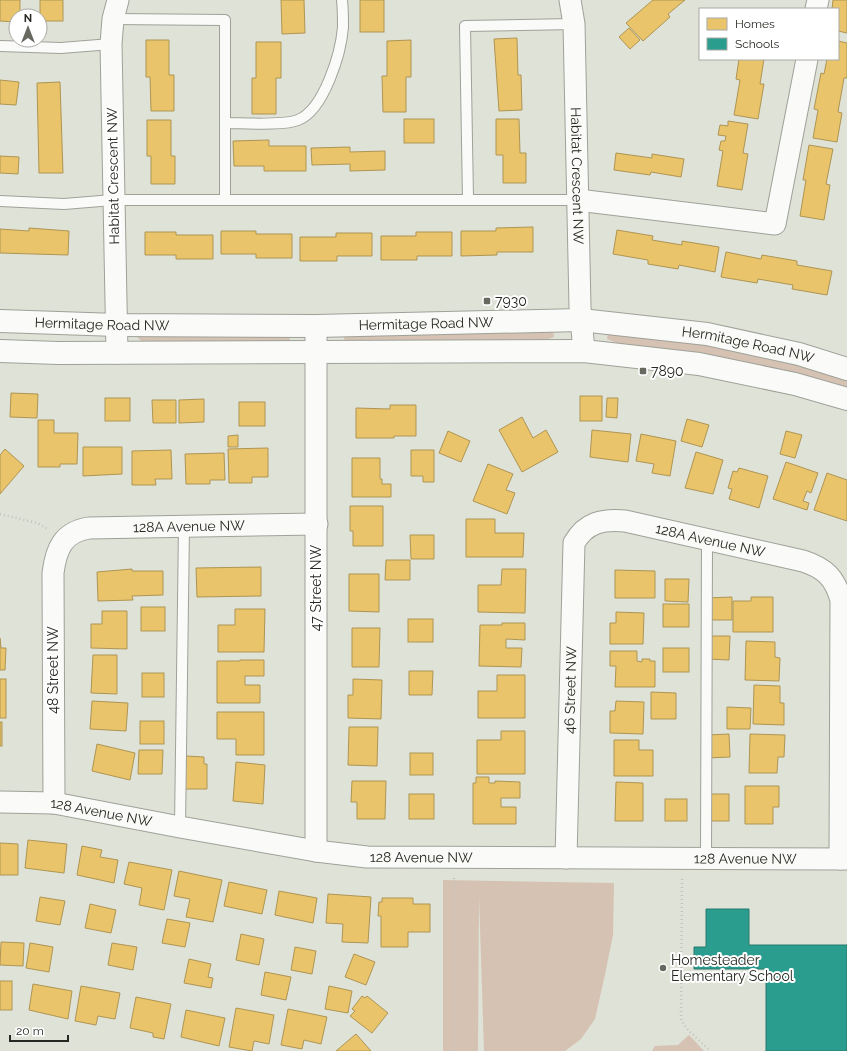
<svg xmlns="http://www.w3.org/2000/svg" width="847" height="1051" font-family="Raleway,sans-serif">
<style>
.green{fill:#d5c2b2}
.homes{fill:#e9c46a;stroke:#ae9554}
.schools{fill:#2a9d8f;stroke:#297a6e}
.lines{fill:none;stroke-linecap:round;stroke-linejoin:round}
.service-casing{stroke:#9fa199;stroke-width:12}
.minor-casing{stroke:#9fa199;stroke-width:23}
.tertiary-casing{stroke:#9fa199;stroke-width:24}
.path{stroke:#c3c3c0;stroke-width:2.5;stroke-dasharray:1 3;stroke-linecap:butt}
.service{stroke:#fafbf9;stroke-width:10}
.minor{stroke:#fafbf9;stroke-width:21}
.tertiary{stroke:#fafbf9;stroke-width:22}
.poi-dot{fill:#676961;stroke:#fff;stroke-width:1.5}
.labels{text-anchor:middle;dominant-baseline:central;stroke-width:4;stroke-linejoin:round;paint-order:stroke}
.street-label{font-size:14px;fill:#262821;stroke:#fff}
.poi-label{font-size:14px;fill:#262821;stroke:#fff;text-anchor:start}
</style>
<rect width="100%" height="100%" fill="#dfe2d7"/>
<g class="green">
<polygon points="553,330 554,337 543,341 345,345 344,336"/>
<polygon points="608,332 648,335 744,351 847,378 847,391 717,356 619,344 607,339"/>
<polygon points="275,334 290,337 289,345 150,345 140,340 137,337 138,335"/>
<polygon points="443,880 614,883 613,935 604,979 595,1019 581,1039 565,1051 484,1051 479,896 478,1051 443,1051"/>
<polygon points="689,1035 704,1051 652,1051 655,1046 678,1045"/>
</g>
<g class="homes">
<polygon points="0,0 20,0 20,16 16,16 16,22 0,21"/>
<rect x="40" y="0" width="23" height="21"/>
<polygon points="281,0 304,0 305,33 282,34"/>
<rect x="360" y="0" width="24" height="32"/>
<polygon points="653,0 685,0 668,14 670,17 643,41 626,23"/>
<polygon points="833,0 847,0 847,33 838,31 838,9 832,9"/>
<polygon points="629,28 640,40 630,49 619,37"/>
<polygon points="517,38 518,75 521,75 522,110 499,111 494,39"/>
<polygon points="146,40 169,40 169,75 174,75 174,111 151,111 150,77 146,77"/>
<polygon points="411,40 411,77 406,77 406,112 383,112 382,76 387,76 387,41"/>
<polygon points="838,41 847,43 847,78 844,78 838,112 842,113 837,142 813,138 818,110 814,109 821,73 824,74 827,59 838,59"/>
<polygon points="256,42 281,42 281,78 276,78 276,114 252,114 252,78 256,78"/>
<polygon points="739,59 764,59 760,84 764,84 758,119 734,115 740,80 736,79"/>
<polygon points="0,80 19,82 16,105 0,104"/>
<polygon points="60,82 63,173 39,173 37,83"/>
<rect x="404" y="119" width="30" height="24"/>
<polygon points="496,119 519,119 520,153 526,153 526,183 503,183 503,155 496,155"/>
<polygon points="147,120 171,120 171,156 175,156 175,184 151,184 151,156 147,156"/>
<polygon points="728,121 748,124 743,153 748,154 742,190 717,186 723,151 719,150 721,141 725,141 726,136 718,135 720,125 728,126"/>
<polygon points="269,140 269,146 306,146 306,171 264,171 264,166 234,166 233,141"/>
<polygon points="809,145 833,149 826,184 830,185 824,220 800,216 806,180 803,180"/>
<polygon points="350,147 350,152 385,151 385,170 350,171 350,164 312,165 311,148"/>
<polygon points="616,153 652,158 652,154 684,159 681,177 651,172 650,175 614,170"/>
<polygon points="0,156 19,157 18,174 0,173"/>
<polygon points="533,227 533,252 497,252 497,255 461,256 461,231 496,231 496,228"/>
<polygon points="29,228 69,231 68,255 0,253 0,229 29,231"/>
<polygon points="617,230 653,236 652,240 682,245 682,241 719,247 715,272 679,265 678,269 648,264 648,260 613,254"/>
<polygon points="221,231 256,231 256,234 292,234 292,258 256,258 256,254 221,254"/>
<polygon points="145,232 176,232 176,235 213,235 213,259 176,259 176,255 145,255"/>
<polygon points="416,232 452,232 452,256 417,256 417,260 381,260 381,236 416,236"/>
<polygon points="336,233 372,233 372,256 337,256 337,261 300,261 300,237 336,237"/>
<polygon points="726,252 761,259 762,255 797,261 797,265 832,271 827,295 792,289 793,285 758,279 757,283 721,277"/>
<polygon points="11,393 38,394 37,418 10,417"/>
<rect x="580" y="396" width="22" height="25"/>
<rect x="105" y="398" width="25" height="23"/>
<polygon points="607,398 618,398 617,418 606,417"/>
<polygon points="204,399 204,422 179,423 179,400"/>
<polygon points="152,400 176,400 176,423 153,423"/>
<rect x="239" y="402" width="26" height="24"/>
<polygon points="390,405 416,405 416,436 394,436 394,438 356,438 356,408 390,409"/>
<polygon points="522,417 533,438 546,430 558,452 522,472 499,430"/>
<polygon points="687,419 709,425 702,447 681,441"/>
<polygon points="38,420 54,420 54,433 78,433 77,464 60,464 60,467 38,467"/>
<polygon points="592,430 631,434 628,462 590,457"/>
<polygon points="448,431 470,441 461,462 439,453"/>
<polygon points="786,431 802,435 795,458 780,454"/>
<polygon points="641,434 676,441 670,476 652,473 654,464 636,461"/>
<polygon points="238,435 238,447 228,447 228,436"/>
<polygon points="83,447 122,447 122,474 83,476"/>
<polygon points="268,448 268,477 252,477 252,483 229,483 228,449"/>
<polygon points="5,449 24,466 0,494 0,455"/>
<polygon points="171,450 172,479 155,479 156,485 132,485 132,451"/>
<polygon points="411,450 434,450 434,482 423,482 423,476 411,476"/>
<polygon points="696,452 723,460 713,494 685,488"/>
<polygon points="224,453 225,480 210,480 210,484 186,484 185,454"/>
<polygon points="352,458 380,458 380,479 382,479 382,484 391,484 391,497 352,497"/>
<polygon points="786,462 818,473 811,493 807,491 803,501 809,503 807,510 773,499"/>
<polygon points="488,464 513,474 506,490 515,493 507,514 473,501"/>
<polygon points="739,468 768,476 759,508 729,499 732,489 728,488 733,471 737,472"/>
<polygon points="827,473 847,480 847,521 814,510"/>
<polygon points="350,506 383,506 383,546 353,546 353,531 350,531"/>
<polygon points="466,519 495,519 495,533 524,533 523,557 466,557"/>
<polygon points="410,535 434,535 434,559 411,559"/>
<polygon points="386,560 410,560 410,580 385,580"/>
<polygon points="261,567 261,596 197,597 196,568"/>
<polygon points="132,569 132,571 163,571 163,595 132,596 133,600 98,601 97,572"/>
<polygon points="502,569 526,569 525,613 478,612 478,585 501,585"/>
<polygon points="615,570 655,571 655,598 615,598"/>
<polygon points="349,574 379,574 379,612 349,611"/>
<polygon points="665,579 689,579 688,602 665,601"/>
<polygon points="732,597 732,620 707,620 707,598"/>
<polygon points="751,597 773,597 773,632 733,632 733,601 751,601"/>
<rect x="663" y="604" width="26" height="23"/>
<rect x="141" y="607" width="24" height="24"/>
<polygon points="235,609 265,609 264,652 218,652 218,625 235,625"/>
<polygon points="102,611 127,611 127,649 91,648 91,624 102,624"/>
<polygon points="616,612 644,613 643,644 610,644 610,623 616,623"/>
<rect x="408" y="619" width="25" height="23"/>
<polygon points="502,623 525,623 525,640 506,639 506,648 522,648 521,667 479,666 480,625 502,625"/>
<polygon points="352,628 380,628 379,667 352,667"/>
<polygon points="708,636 730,636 729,660 707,659"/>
<polygon points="0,638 1,648 6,648 5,670 0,670"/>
<polygon points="746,641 775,642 775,657 780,658 779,681 745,680"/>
<rect x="663" y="648" width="26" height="24"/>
<polygon points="610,651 637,651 637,661 642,662 642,659 650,659 650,661 655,661 655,687 615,687 616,666 610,666"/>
<polygon points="93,655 117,655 117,694 91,693"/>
<polygon points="240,660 264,660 264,676 245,676 245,685 260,685 260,703 217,703 217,661 240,661"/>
<polygon points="409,671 433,671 432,695 409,695"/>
<rect x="142" y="673" width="22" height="24"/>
<polygon points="497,675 525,675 525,718 478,718 478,691 497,691"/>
<rect x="0" y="679" width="6" height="39"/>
<polygon points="353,679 382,680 381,719 348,718 348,695 353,695"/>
<polygon points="754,685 780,686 780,703 784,703 784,725 753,724"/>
<polygon points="651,692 676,693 676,719 651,719"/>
<polygon points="92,701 128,703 126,731 90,729"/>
<polygon points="616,701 644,702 643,734 610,733 610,711 615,711"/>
<polygon points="727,707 751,708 750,729 727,729"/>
<polygon points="217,712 264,712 264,755 236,755 236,739 217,739"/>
<rect x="140" y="721" width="24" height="23"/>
<rect x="0" y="722" width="2" height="24"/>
<polygon points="349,727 378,727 377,766 348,765"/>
<polygon points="501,731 525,731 525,774 477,774 477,740 501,740"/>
<polygon points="729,734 730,757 707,758 707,735"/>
<polygon points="750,734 785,735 784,757 778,757 777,773 749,773"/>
<polygon points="614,740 639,740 639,750 653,750 653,776 614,776"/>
<polygon points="97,744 135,753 130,780 92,771"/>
<polygon points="139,750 163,750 162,774 138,774"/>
<rect x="410" y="753" width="23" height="22"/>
<polygon points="186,756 204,757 204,764 207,764 207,789 183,789 183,764 186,764"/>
<polygon points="236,762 265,765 263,804 233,801"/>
<polygon points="476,777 489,777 489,783 495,783 495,781 520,782 520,798 501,798 501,807 516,807 516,824 473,824 473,783 476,783"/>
<polygon points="352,781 386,781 385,819 357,819 357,802 351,802"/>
<polygon points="616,782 643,783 643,821 615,821"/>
<polygon points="745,786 779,786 779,807 773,807 773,824 745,824"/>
<rect x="409" y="794" width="25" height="25"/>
<rect x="707" y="794" width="22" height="27"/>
<rect x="665" y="799" width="22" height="22"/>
<polygon points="28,840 67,844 64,873 25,868"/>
<polygon points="0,843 18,844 18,875 0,875"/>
<polygon points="82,846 102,850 100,857 118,860 114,883 77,875"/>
<polygon points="129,862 172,870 164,910 139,905 142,888 124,884"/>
<polygon points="179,871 222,880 213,922 186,917 190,899 174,896"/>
<polygon points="229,882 267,890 262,914 224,906"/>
<polygon points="279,891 317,898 313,923 275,915"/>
<polygon points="328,894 371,897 368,943 342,942 343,924 326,923"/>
<polygon points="40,897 65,901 60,925 36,921"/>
<polygon points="382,898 413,898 413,904 430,904 430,932 408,932 408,947 381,947 381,916 378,916 379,902 382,902"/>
<polygon points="90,904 116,910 111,933 85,928"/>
<polygon points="167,919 190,923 185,947 162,943"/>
<polygon points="241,934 264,939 259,965 236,960"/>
<polygon points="1,942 24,943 23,966 0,965"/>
<polygon points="30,943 53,947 49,972 26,968"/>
<polygon points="112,943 137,947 133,970 108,965"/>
<polygon points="295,947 316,951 312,974 291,970"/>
<polygon points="354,954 375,962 366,985 345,977"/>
<polygon points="189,959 211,964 208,977 213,978 211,988 184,983"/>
<polygon points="265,972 291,977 286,1000 261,995"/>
<rect x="0" y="981" width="12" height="29"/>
<polygon points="33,984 72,991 68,1019 29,1010"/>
<polygon points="81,986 120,993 115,1019 98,1016 96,1025 75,1021"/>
<polygon points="329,986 352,991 348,1013 325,1009"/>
<polygon points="362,996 365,998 367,996 388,1013 372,1033 350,1016 355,1011 352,1009"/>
<polygon points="136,997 171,1004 164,1039 153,1037 153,1033 130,1028"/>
<polygon points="236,1008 274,1015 269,1044 254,1041 252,1051 229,1047"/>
<polygon points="288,1009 327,1017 321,1044 304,1040 302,1049 281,1045"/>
<polygon points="186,1010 225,1018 219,1046 181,1037"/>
<polygon points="356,1034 371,1051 336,1051"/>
</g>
<polygon class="schools" points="706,909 749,909 749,945 847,945 847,1051 766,1051 766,969 694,969 694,947 706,947"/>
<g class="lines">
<g class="service-casing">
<g id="service">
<polyline points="113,19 225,20 225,200"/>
<polyline points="0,46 61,48 111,44"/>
<path d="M225 123C243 123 283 126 298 120 324 110 341 53 343 27 343 18 343 9 342 0"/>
<polyline points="468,199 465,26 574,24"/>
<polyline points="0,201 64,204 113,200 578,200"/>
<polyline points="180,827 184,526"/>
<polyline points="706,859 707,540"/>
</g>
</g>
<g class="minor-casing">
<g id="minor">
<path id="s1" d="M570 0 574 24 580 307 584 351"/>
<polyline points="816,9 818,0"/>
<polyline points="578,200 775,224 807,59"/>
<polyline points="117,353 111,44 113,19 118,0"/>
<path id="s2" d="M0 802 54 803 180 827 316 851 367 857 847 859"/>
<path id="s3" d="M54 803 53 573C56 549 63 532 89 528L317 524"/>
<polyline points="316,851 316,326"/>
<path id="s4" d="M566 858 574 543C586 522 603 519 625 521L803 561C825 568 835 578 841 600L840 859"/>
</g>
</g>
<g class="tertiary-casing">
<g id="tertiary">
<path id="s5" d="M0 321 117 325 316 326 581 320 707 334 799 354 847 369"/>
<polyline points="0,351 58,353 584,351 699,364 795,384 847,399"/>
</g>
</g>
<g class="path">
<polyline points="0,514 37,523 48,529"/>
<polyline points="682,879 681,1020 689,1031 710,1051"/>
<polyline points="454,1051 454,876"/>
</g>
<use href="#service" class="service"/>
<use href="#minor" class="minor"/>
<use href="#tertiary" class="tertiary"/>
</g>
<g class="poi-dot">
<rect x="483" y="297" width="8" height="8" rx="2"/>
<rect x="639" y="367" width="8" height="8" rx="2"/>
<circle cx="663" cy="968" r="4"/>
</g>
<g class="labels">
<g class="street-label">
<text stroke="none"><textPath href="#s1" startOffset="176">Habitat Crescent NW</textPath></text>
<text transform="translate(113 176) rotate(-91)">Habitat Crescent NW</text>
<text stroke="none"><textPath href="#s5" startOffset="426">Hermitage Road NW</textPath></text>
<text stroke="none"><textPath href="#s5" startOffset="102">Hermitage Road NW</textPath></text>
<text stroke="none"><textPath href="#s5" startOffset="750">Hermitage Road NW</textPath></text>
<text stroke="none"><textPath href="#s3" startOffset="393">128A Avenue NW</textPath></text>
<text stroke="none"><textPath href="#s4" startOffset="462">128A Avenue NW</textPath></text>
<text transform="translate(316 588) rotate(-90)">47 Street NW</text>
<text transform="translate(53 670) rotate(-90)">48 Street NW</text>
<text stroke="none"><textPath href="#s4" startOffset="168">46 Street NW</textPath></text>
<text stroke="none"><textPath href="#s2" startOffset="102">128 Avenue NW</textPath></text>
<text stroke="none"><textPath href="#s2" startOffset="426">128 Avenue NW</textPath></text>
<text stroke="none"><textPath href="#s2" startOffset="750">128 Avenue NW</textPath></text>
</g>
<g class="poi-label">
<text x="495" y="301">7930</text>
<text x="651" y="371">7890</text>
<text x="671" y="960">Homesteader<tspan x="671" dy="16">Elementary School</tspan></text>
</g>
</g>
<rect x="699" y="8" width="140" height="52" fill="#ffffff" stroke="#a8a9a6"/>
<rect x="707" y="18" width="20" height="12" fill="#e9c46a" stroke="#a8a9a6"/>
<text x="735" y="28" font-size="12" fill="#262821">Homes</text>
<rect x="707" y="38" width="20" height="12" fill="#2a9d8f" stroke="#a8a9a6"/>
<text x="735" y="48" font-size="12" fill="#262821">Schools</text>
<g transform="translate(28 28)"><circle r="19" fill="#ffffff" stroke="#a8a9a6"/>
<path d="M0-3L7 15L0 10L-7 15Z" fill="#676961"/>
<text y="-6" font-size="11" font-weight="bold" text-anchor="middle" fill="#262821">N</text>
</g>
<path d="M10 1035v6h58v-6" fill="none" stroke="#262821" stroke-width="2"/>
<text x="16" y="1035" font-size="12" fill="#262821" stroke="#ffffff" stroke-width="3" paint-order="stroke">20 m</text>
</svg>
